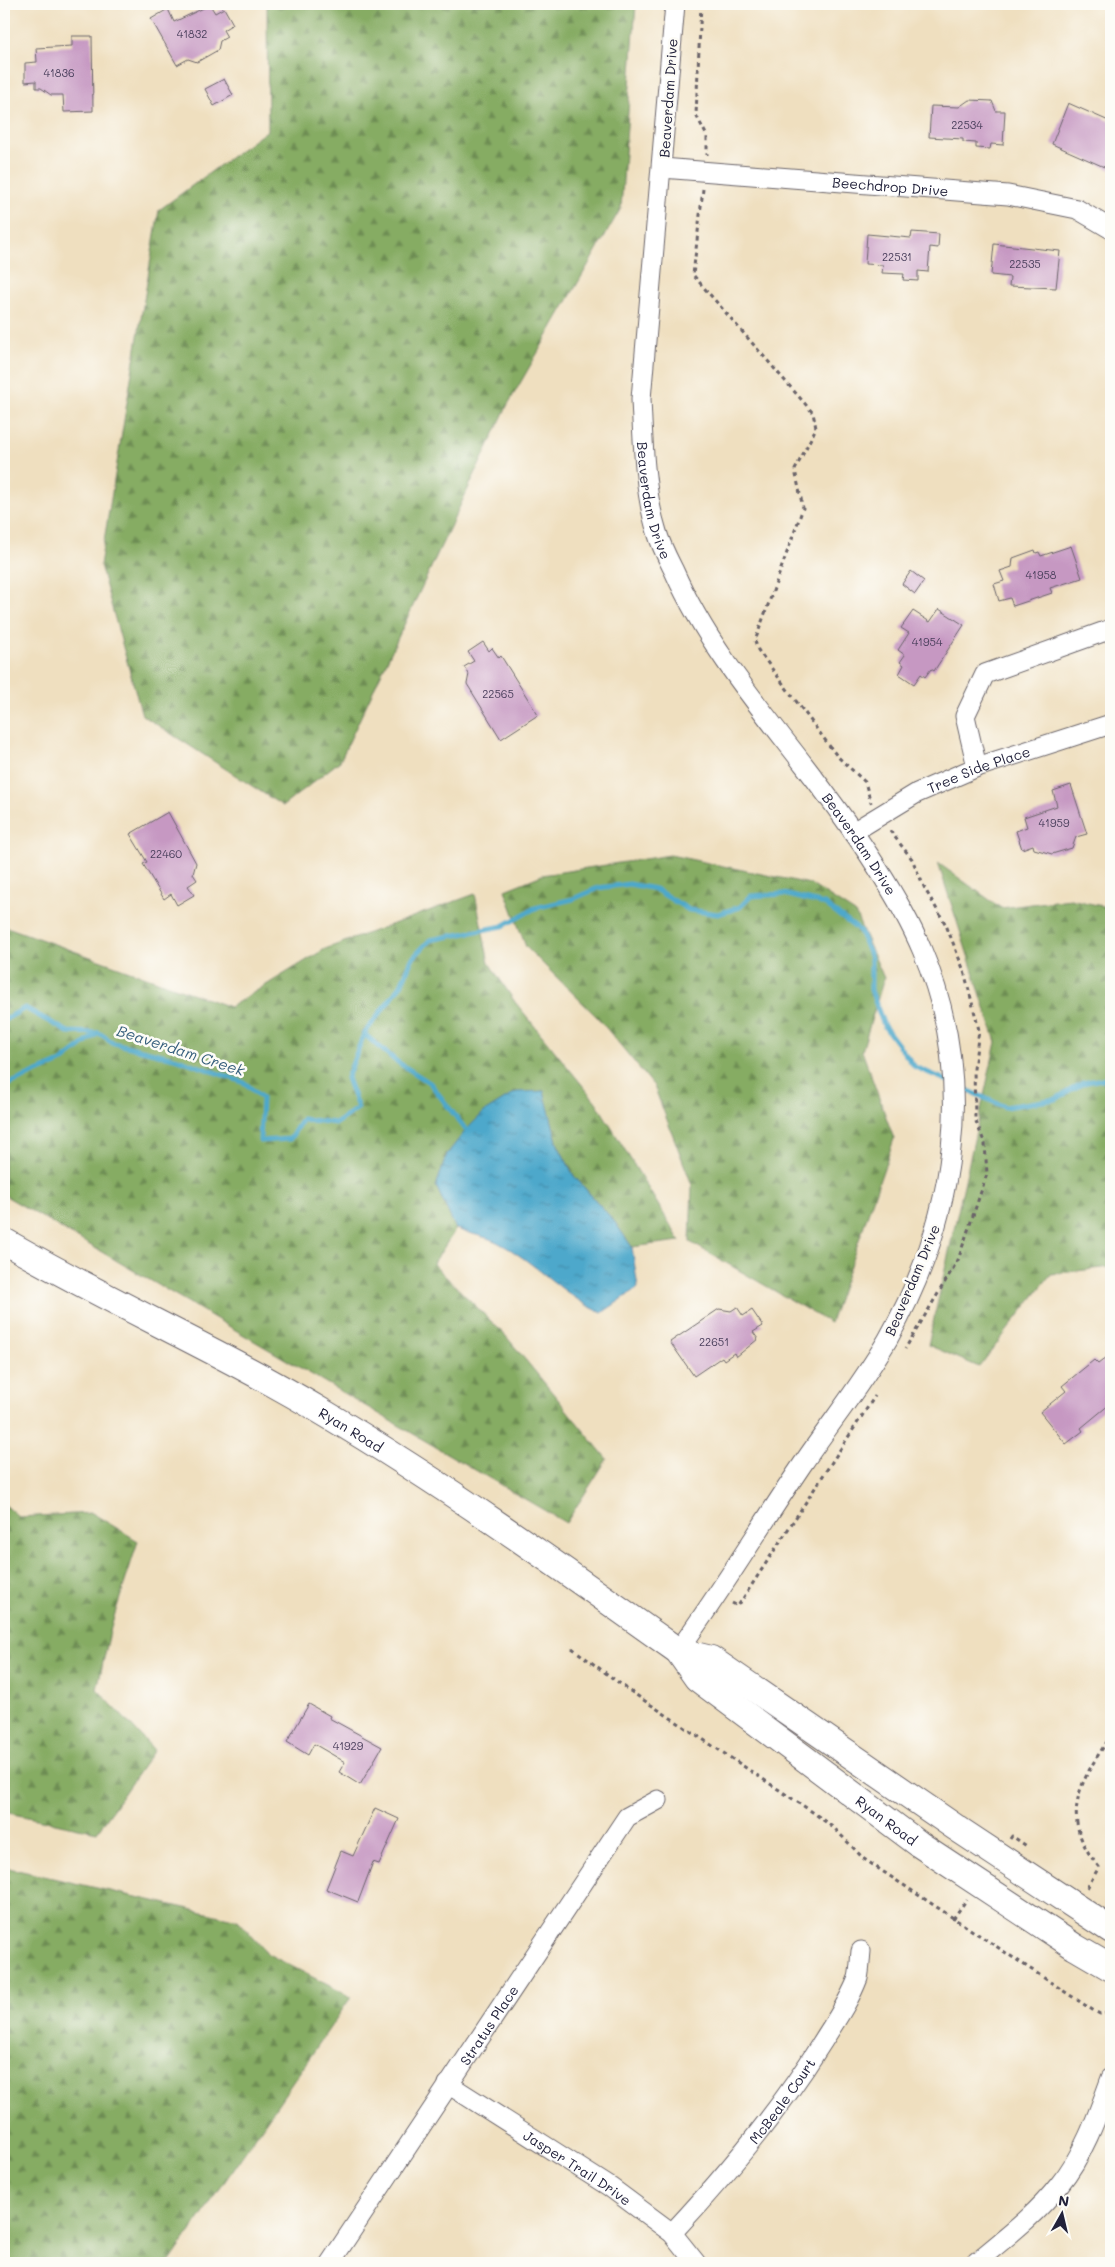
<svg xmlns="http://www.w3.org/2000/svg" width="1115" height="2267" font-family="Mali,sans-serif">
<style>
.forest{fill:url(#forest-firs);stroke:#54674f}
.water{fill:url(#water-ripples);stroke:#386583}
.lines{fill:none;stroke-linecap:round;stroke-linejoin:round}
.stream{stroke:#4da8cb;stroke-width:5}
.building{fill:#c698c2}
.minor-casing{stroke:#6a6469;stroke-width:21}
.secondary-casing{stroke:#6a6469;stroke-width:28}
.path{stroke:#6a6469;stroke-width:3;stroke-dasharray:4 4;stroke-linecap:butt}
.minor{stroke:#fff;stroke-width:19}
.secondary{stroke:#fff;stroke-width:26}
.labels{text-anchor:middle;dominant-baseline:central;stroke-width:5;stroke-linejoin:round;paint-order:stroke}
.number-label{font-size:11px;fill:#4b405d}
.street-label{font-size:14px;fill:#22223b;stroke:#fdfcf7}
.water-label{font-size:15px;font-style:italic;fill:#355e7c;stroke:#fdfcf7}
</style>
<defs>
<pattern id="forest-firs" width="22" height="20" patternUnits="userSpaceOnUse" patternTransform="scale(1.25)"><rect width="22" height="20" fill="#86ac63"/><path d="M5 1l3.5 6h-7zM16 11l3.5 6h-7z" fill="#6d8c53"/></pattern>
<pattern id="water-ripples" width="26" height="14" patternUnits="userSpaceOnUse" patternTransform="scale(1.25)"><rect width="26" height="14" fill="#4da8cb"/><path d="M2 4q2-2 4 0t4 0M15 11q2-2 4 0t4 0" fill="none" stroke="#4088a6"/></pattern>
</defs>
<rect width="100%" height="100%" fill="#fdfcf7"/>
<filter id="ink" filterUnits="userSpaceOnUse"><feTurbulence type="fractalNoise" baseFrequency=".02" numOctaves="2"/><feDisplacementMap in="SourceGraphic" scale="10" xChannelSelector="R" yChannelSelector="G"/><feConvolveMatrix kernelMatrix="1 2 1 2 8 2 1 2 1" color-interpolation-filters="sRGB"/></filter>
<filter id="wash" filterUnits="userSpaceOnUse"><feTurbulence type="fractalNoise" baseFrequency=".0096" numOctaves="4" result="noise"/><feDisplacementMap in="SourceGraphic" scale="20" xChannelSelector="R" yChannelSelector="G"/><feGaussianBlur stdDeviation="1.12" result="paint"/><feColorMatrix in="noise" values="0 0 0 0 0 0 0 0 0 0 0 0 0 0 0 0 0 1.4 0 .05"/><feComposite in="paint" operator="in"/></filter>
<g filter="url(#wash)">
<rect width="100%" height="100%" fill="#efdfbf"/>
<g class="forest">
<polygon points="267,4 636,4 621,208 507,406 340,761 283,806 142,715 100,565 159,210 268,130"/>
<polygon points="670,855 810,884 855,913 884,978 862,1051 894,1139 830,1323 690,1242 692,1185 654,1086 598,1018 526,947 505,890 542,875"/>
<polygon points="938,863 1001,908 1070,899 1111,908 1111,1267 1051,1274 979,1367 928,1345 996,1042"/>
<polygon points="475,894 489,963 515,1002 596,1102 680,1241 632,1247 614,1221 574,1176 558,1145 543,1091 436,1186 456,1229 433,1264 505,1335 607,1459 566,1523 4,1195 4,926 230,1007 325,949"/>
<polygon points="4,1504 19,1517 92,1513 138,1541 112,1623 97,1689 154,1750 97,1832 4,1812"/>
<polygon points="4,1867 238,1920 268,1954 351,1997 169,2263 4,2263"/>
</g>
<path class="water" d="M544 1091 558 1145 574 1176 614 1221 632 1247 638 1288 602 1313C563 1296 535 1261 497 1242 485 1236 469 1234 456 1229L436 1186 447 1154 466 1130 484 1112 516 1092Z"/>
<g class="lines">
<g class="stream">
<polyline points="4,1020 25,1008 68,1032 99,1033 114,1043 178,1059 245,1083 262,1098 260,1141 290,1139 302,1119 336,1123 358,1108 347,1078 364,1034 401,985 412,959 430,940 503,926 535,908 573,899 598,888 629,884 655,889 689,910 718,914 740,907 751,896 784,894 824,904 860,931 871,958 871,990 884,1026 915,1067 948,1081"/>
<polyline points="364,1034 396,1061 430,1083 466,1130"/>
<polyline points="4,1086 61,1062 98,1033"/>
<polyline points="958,1086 1005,1107 1056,1099 1083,1083 1111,1077"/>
</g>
</g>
<g id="blocks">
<g class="building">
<polygon points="210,5 215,13 224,8 233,24 223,30 227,37 220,41 218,50 197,62 188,59 177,65 151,19 168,9 174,22"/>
<polygon points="72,36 92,36 93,111 64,112 63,95 51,95 41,88 36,88 36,81 25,82 25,63 37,62 36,48 72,46"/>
<polygon points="224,79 233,95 214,106 205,89"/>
<polygon points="969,100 992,101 996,111 1005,111 1003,145 991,144 990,149 976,148 976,143 963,142 963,139 929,137 931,106 959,107"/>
<polygon points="1068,103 1111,122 1111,170 1052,144"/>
<polygon points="912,232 939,234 938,248 930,247 928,272 918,271 918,281 903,280 904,274 882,273 883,265 865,264 867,234 911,238"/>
<polygon points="994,244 1060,251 1056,288 1009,286 1010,277 991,275"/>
<polygon points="1071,546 1082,578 1050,588 1052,593 1013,606 1010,598 999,601 994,584 1004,581 1000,571 1012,567 1013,558 1035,550 1036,553 1039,552 1041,556"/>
<polygon points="911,571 924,581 915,594 902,584"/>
<polygon points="939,609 964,625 934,671 931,669 925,677 921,674 914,684 899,674 904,665 900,662 905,655 898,650 909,633 901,628 913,611 930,622"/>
<polygon points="483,642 489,651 492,648 499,658 501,656 538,715 501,739 467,684 469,674 464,667 474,661 468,652"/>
<polygon points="1071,785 1087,834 1076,837 1072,848 1052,854 1034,849 1033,845 1022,849 1016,831 1027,827 1024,817 1057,806 1053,791"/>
<polygon points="168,812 196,863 193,874 197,880 188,886 194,895 177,905 171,894 164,899 143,864 147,862 130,834"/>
<polygon points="737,1307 743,1316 752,1310 763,1326 753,1332 758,1339 736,1357 734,1353 724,1360 722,1357 694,1376 670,1342 719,1309 731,1311"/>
<polygon points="1111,1354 1110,1404 1081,1428 1083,1431 1066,1444 1040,1412 1066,1391 1062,1386 1094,1360 1098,1364"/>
<polygon points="309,1704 330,1716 329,1718 382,1747 360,1785 339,1772 345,1762 314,1744 308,1755 287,1742"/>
<polygon points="375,1808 399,1819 379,1864 373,1862 358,1902 326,1889 341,1851 353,1856"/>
</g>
</g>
</g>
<g filter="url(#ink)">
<use href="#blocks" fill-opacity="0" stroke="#6a6469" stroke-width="1"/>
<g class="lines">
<g class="minor-casing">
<g id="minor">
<path id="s1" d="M675 4 641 399C643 441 644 491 657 532 661 546 668 559 674 571 706 643 756 703 804 765 845 818 896 889 922 950 977 1079 956 1218 888 1339 864 1381 832 1421 804 1462 761 1525 723 1589 678 1651"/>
<path id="s2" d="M662 168 1008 195 1077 209 1111 229"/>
<polyline points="977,767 965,716 985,674 1111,629"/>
<path id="s3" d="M853 832 917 793 977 767 1111 724"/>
<path id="s4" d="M448 2084 610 2187 672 2233 696 2263"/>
<path id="s5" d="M672 2233C727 2174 778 2113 821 2044 834 2023 849 2002 858 1978 860 1970 860 1960 861 1951"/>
<path id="s6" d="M330 2263 627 1817 658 1800"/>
<path d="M975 2263C1004 2239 1036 2215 1059 2185 1084 2155 1098 2114 1111 2078"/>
</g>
</g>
<g class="secondary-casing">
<g id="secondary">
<path id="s7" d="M4 1241C109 1302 221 1351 326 1414 447 1486 563 1569 678 1651L697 1678 919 1844 1075 1947 1111 1968"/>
<polyline points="678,1651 711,1659 955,1827 1111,1930"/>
</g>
</g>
<g class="path">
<polyline points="701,4 696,115 707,136 707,155"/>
<polyline points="703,189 693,275 813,413 816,428 795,470 803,508 755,641 758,650 837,756 865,782 871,803"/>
<polyline points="890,831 912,859 925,889 946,925 964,971 979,1030 974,1069 975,1119 985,1144 987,1174 958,1260 905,1349"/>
<polyline points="732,1603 738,1606 875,1396"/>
<polyline points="572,1648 630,1691 814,1813 835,1829 864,1859 1094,2011 1100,2014 1111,2011"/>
<polyline points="1010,1839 1012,1836 1028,1847"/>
<path d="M1087 1888 1099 1867C1058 1818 1079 1782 1111 1736"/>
<polyline points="953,1919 967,1899"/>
</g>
<use href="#minor" class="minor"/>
<use href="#secondary" class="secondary"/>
</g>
</g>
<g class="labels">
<g class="number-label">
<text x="192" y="33">41832</text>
<text x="59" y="72">41836</text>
<text x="967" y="124">22534</text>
<text x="897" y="256">22531</text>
<text x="1025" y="263">22535</text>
<text x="1041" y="574">41958</text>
<text x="927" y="641">41954</text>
<text x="498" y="693">22565</text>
<text x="1054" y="822">41959</text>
<text x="166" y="853">22460</text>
<text x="714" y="1341">22651</text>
<text x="348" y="1745">41929</text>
</g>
<g class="street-label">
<text transform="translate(668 98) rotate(-86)">Beaverdam Drive</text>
<text stroke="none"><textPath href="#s2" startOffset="229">Beechdrop Drive</textPath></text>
<text stroke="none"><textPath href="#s1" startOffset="499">Beaverdam Drive</textPath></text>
<text stroke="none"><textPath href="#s3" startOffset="141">Tree Side Place</textPath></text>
<text stroke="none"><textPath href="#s1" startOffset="904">Beaverdam Drive</textPath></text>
<text transform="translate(912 1280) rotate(-67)">Beaverdam Drive</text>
<text stroke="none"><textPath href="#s7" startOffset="395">Ryan Road</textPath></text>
<text stroke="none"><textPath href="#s7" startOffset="1060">Ryan Road</textPath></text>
<text stroke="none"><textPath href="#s6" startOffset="286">Stratus Place</textPath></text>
<text stroke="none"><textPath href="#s5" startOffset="172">McBeale Court</textPath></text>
<text stroke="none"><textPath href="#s4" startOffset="154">Jasper Trail Drive</textPath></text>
</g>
<g class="water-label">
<text transform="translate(181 1050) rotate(18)">Beaverdam Creek</text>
</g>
</g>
<rect width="1115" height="2267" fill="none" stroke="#fdfcf7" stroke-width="20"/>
<g transform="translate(1062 2214) rotate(8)" stroke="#fdfcf7" stroke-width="4" paint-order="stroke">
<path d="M0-4L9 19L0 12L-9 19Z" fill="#22223b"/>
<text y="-8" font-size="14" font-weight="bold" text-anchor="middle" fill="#22223b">N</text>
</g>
</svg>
